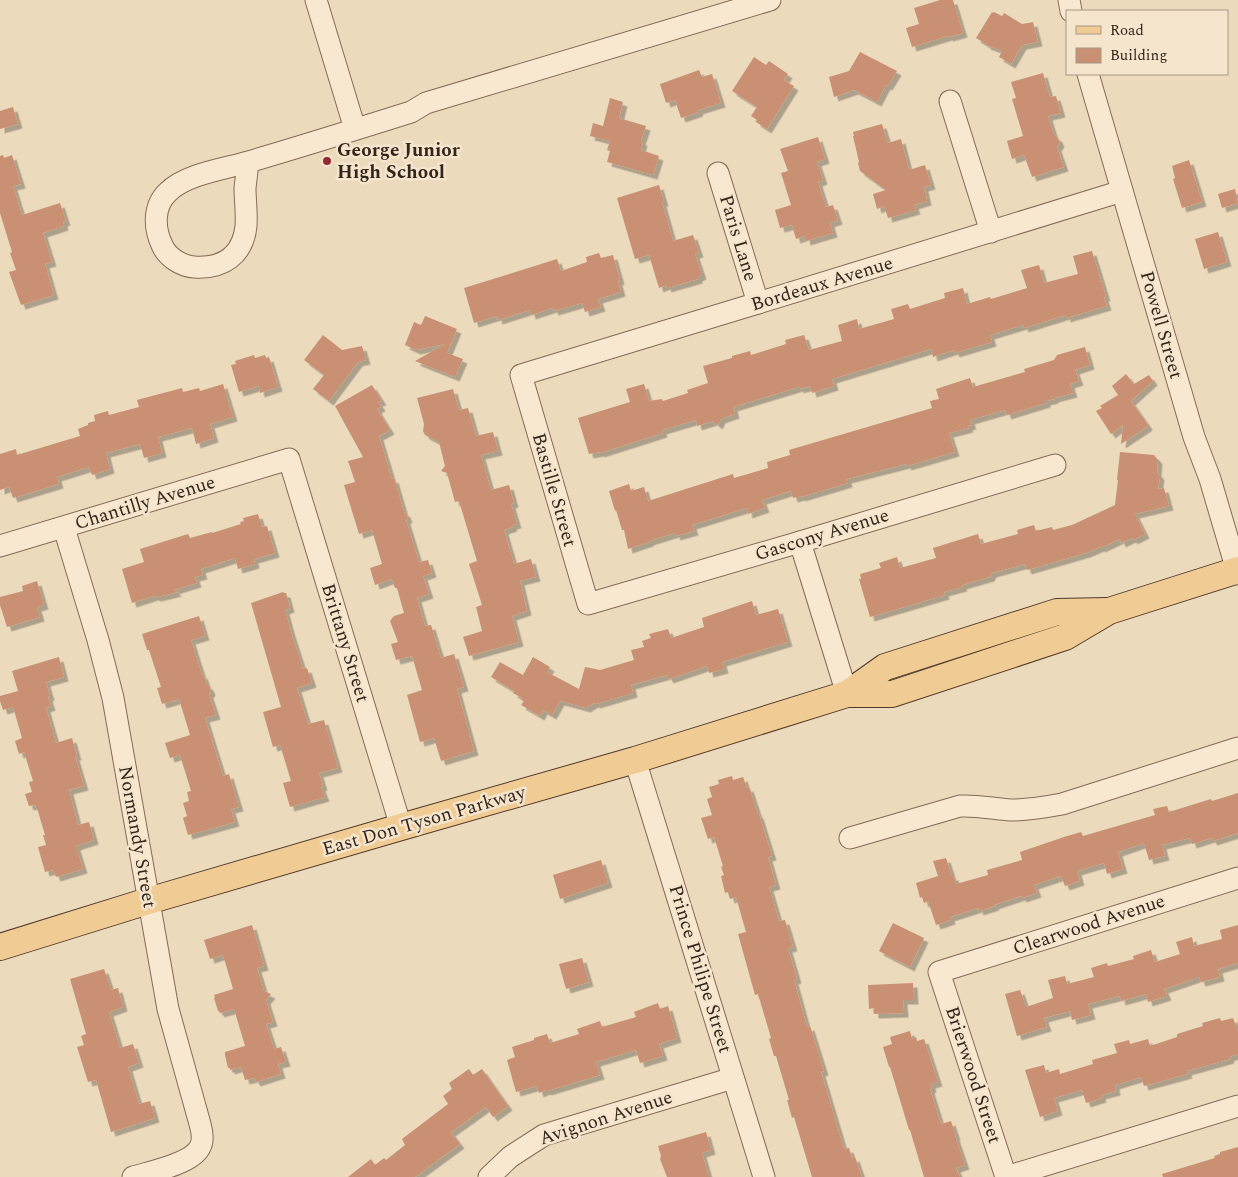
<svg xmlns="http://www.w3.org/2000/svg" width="1238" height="1177" font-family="Spectral,serif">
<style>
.building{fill:#ca9073;filter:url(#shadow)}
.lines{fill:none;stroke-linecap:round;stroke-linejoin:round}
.minor-casing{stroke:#846b57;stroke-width:23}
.major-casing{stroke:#513a2b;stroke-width:28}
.minor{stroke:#f8e8d0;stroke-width:21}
.major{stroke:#f1cb94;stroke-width:26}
.poi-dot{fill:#922832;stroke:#f4e5cc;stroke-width:2}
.labels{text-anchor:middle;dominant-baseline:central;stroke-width:5;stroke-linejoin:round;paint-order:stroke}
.poi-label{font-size:19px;font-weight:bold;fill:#33251b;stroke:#f4e5cc;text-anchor:start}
.street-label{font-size:19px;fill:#33251b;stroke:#f4e5cc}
</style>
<defs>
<filter id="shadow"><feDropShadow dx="4.5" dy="4.5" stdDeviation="0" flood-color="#0004"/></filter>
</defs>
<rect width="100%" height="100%" fill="#ecdabd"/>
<g class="building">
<polygon points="940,0 953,0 963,33 949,37 948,36 912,47 906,28 919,24 914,8"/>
<polygon points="992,12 993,13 994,12 1002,16 1004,13 1022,24 1033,22 1038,42 1022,45 1011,64 999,57 1002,51 986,45 986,44 976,38"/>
<polygon points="860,52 897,71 888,86 886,85 877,102 854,90 834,97 829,77 849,71"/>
<polygon points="754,57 766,65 769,61 788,74 784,80 794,86 767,129 756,122 757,120 751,116 757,107 732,91"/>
<polygon points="699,70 702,77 712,74 721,103 698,110 699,112 681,118 675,100 666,103 660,84"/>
<polygon points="1043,73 1050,97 1056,96 1061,113 1048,116 1054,135 1058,138 1060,143 1057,147 1064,167 1032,177 1024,155 1012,159 1007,141 1023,136 1012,99 1016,98 1011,82"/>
<polygon points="610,98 623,102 619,118 646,126 641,141 643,141 641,150 659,156 653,175 607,162 610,151 607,150 610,141 590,136 593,123 603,126"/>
<polygon points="13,107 18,124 0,129 0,111"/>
<polygon points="882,124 888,143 901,139 909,170 925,165 931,185 924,187 927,201 914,205 916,210 888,218 884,206 877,209 873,194 886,190 860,171 858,163 859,162 853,136 854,136 853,132"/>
<polygon points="818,137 825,159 817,162 823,180 818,182 826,207 833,205 838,220 830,223 833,233 806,241 805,236 796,239 792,225 780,228 775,210 791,205 781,173 788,171 780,149"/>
<polygon points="3,155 4,158 12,155 21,184 13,186 22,215 60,203 66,221 63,222 64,226 43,233 52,262 45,264 54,295 21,305 9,272 16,270 10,253 12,252 0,213 0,156"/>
<polygon points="1189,160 1202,202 1182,208 1173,179 1175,178 1172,166"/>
<polygon points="659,185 664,202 662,202 673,241 693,235 699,253 695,254 702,275 698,277 698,279 667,288 666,285 659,288 649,255 635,259 617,198"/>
<polygon points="1235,189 1238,203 1222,208 1218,194"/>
<polygon points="1218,232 1227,262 1204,269 1195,239"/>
<polygon points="1092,251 1106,297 1104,297 1107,306 1066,318 1066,315 1024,328 1023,325 990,335 992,342 955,353 954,350 933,357 931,349 832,379 834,386 812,393 810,386 799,389 799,387 733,407 735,414 721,419 718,425 713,421 697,426 696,420 662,430 663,433 600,453 600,452 589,454 578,418 630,402 626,389 644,384 649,401 662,399 663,401 688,393 687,390 708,383 703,366 732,358 732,356 750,351 751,355 786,344 785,340 804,335 809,350 842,341 838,325 857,319 859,329 894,319 891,309 908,304 910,309 945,298 944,293 963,288 967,304 990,297 991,299 1027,288 1021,270 1039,265 1044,283 1078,274 1073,256"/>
<polygon points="599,253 601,258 613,255 620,280 618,281 621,292 598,299 601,307 585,312 582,303 554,311 553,308 531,315 530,310 498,320 497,316 474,323 464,288 557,259 561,271 587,262 586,257"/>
<polygon points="425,316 457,329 447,353 463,359 455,377 415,361 445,344 416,350 405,345 414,322 421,325"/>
<polygon points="323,335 342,350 362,346 366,360 358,362 329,401 313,389 324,375 304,360"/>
<polygon points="1085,347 1090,365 1075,370 1079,381 1070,384 1073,393 1054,398 1054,399 1046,401 1046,403 1007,415 1005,410 970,420 972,425 968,426 969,428 949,433 955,452 907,466 906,464 847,479 848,483 801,497 801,496 793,498 791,491 762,500 765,508 748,514 747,508 692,525 694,531 676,536 675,533 649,541 649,542 628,549 624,530 622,530 616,510 615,511 609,491 629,484 631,491 644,487 648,501 733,474 734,478 768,468 767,462 790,455 789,450 932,408 930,401 939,399 936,389 970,378 973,387 1025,372 1024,369 1054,360 1057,355"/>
<polygon points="254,355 255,358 265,355 266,358 269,357 278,387 260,393 259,386 239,392 231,365 236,364 235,361"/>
<polygon points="1126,374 1134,384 1149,375 1153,381 1131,401 1148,425 1147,427 1121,444 1123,425 1111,434 1096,411 1102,408 1100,406 1118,395 1112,386"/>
<polygon points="223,384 233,417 210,424 214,438 196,444 192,428 158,437 162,453 144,458 140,444 106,453 110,469 92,475 89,467 57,477 59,484 13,498 9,487 0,490 0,454 16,449 17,455 80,436 78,429 88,425 88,423 95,421 94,415 108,411 109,415 139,407 137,400 182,388 183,392 199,388 200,391"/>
<polygon points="372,385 382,401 378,402 381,407 377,409 390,430 379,436 392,479 394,478 404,512 406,513 408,518 406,520 419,562 428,560 432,573 423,576 429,594 417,598 425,626 431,625 441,658 454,654 464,687 457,689 474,751 441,761 434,738 420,742 407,695 422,690 412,656 396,660 391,644 398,642 390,621 394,616 404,613 397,588 395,588 392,579 375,585 370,568 382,564 372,530 359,534 344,485 355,482 348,461 363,457 335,406"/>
<polygon points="453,389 459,410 468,408 476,436 493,432 498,451 481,455 491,490 509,485 514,503 511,504 517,524 512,525 513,527 504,530 514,564 531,559 536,577 520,581 527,611 512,616 519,642 469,656 463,637 482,631 476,607 482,605 469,564 477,561 459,501 455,502 447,473 441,471 445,466 439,442 425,435 423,431 424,424 417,398"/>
<polygon points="1120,452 1154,455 1158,460 1157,472 1160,476 1158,489 1164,488 1169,506 1135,514 1145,534 1133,540 1132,538 1121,543 1120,539 1101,548 1100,547 1086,553 1027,570 1025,564 992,573 990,577 962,585 963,587 944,592 945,595 870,617 859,579 861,579 860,574 881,568 879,563 897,557 900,568 936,558 933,548 978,534 981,544 1018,534 1017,530 1034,525 1036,531 1052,527 1053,530 1072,525 1100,512 1115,505 1118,480 1117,480"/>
<polygon points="258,514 262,527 267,526 275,553 254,559 255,564 238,569 235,558 201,569 203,575 195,577 197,583 174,590 178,592 157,597 154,596 132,603 122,569 144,562 140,549 188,534 190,538 212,532 212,533 241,524 240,522 244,521 243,518"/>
<polygon points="37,581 44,605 37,607 40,617 7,627 0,605 0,597 23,591 22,586"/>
<polygon points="283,592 284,593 286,593 290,608 285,610 291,632 303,669 307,668 312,683 297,688 308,724 324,720 338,768 319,773 323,786 321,787 325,797 290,807 283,783 291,781 280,745 273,747 263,712 281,707 251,603"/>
<polygon points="752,601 756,615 778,609 788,642 722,662 724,669 709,673 707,666 669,679 667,675 631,685 633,693 596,704 594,703 586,708 560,701 552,715 543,710 540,716 521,705 524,701 521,700 522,698 513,693 514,691 491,677 500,662 523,675 533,657 550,667 547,672 579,689 585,667 600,670 634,660 631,650 644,647 642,641 651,638 649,634 668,629 671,638 704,627 702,618"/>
<polygon points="199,616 205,636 191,640 202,675 203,674 207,685 209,686 211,691 209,694 216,715 205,718 223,776 229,774 239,807 231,809 235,822 188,835 183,818 187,816 183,803 189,801 187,792 191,791 180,755 170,758 165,743 190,735 179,699 162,704 157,688 161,687 149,650 147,650 142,634"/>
<polygon points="59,657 64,677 46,682 50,696 48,697 51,706 46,708 56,743 72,738 77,756 75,756 84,786 69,790 78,825 89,822 94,840 76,846 83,869 56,877 53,870 45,872 38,847 46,845 43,835 45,835 37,808 36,808 35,805 29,806 25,794 32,792 29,782 33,781 24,752 19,754 15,741 22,738 13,707 3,710 0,701 0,696 18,691 12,671"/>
<polygon points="732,776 733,780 743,777 747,788 749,787 758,814 759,814 772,856 768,857 776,885 769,887 779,921 785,920 793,947 788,948 797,979 794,980 807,1027 810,1026 824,1071 821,1072 844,1149 849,1148 852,1158 855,1157 862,1177 812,1177 794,1117 792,1118 787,1100 789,1100 776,1056 774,1056 769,1039 771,1038 758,994 755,995 738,934 746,932 736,897 730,899 728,892 725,893 721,876 724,875 721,867 723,866 714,837 708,839 701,818 712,815 707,799 712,797 709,787 719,784 718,780"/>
<polygon points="1238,793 1238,833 1213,841 1211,838 1192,844 1190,838 1162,845 1165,856 1149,860 1144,843 1118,852 1123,869 1107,874 1104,863 1077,871 1080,881 1065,886 1061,876 1034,885 1037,893 1022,898 1021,896 994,905 995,906 979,911 978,908 950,917 951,920 936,925 928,901 924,903 922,897 920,898 916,883 938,876 933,861 946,858 952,876 954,876 956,884 988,875 987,870 1022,860 1020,852 1064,837 1081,832 1083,836 1155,815 1153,809 1167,806 1169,812 1211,799 1212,801"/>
<polygon points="601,860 608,883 560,899 553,875"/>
<polygon points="893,923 924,938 910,967 879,951"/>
<polygon points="252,925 264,966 257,968 264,991 271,994 266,1000 273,1022 266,1024 274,1049 281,1047 286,1062 278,1064 281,1074 256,1082 254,1078 245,1080 241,1067 230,1070 230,1068 228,1068 225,1055 225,1052 245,1046 234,1009 220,1013 219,1011 218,1011 214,998 215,997 214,995 233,989 223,955 210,959 204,940"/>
<polygon points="1238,925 1238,963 1218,969 1220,977 1201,982 1199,977 1164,989 1167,996 1148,1002 1146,994 1121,1001 1120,996 1088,1004 1091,1015 1072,1020 1070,1011 1044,1018 1047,1027 1017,1036 1005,994 1020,990 1026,1007 1053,998 1048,980 1065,976 1067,984 1094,977 1091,968 1107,963 1108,966 1134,959 1133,956 1151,950 1155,962 1180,954 1176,942 1192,937 1194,946 1222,939 1220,930"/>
<polygon points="582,958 589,982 566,989 559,964"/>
<polygon points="104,969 111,990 118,988 123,1007 109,1012 120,1048 133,1044 139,1063 128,1067 139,1104 150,1101 155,1118 111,1132 96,1080 88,1082 77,1047 84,1045 81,1036 86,1034 70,979"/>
<polygon points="913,983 914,1000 903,1000 904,1013 874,1014 874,1008 869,1009 868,985"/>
<polygon points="658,1003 660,1009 668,1006 677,1038 659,1044 663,1056 640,1063 636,1050 596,1062 600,1075 547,1091 546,1090 539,1093 537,1086 516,1092 507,1060 515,1057 512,1047 534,1040 534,1038 547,1034 550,1043 579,1034 577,1029 600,1021 602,1027 636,1017 634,1012"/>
<polygon points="1220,1018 1221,1021 1233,1018 1238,1032 1238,1054 1229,1057 1230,1059 1187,1071 1188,1074 1144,1086 1141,1077 1115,1085 1116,1091 1101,1095 1102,1098 1086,1103 1082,1090 1054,1098 1058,1111 1040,1117 1025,1070 1044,1065 1046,1073 1059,1069 1060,1074 1093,1064 1092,1060 1117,1053 1114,1044 1129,1040 1130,1044 1148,1039 1150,1046 1177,1037 1177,1034 1203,1026 1202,1023"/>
<polygon points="910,1031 912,1039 916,1037 917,1041 924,1039 938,1082 931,1084 932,1088 930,1089 941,1124 951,1121 956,1136 955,1136 965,1165 956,1168 960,1177 924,1177 910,1130 909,1130 890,1067 889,1067 883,1047 892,1044 890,1037"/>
<polygon points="469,1069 473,1075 482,1069 508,1106 493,1117 486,1107 451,1132 460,1144 415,1177 348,1177 371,1159 375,1165 384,1158 386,1160 405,1145 402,1139 448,1104 443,1096 452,1089 449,1083"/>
<polygon points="706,1132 711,1150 702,1153 709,1177 667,1177 660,1159 661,1156 658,1146"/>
<polygon points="1238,1147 1238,1177 1163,1177 1162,1174 1215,1158 1214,1156 1220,1154 1220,1152"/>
</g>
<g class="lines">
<g class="minor-casing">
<g id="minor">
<polyline points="316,0 355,129"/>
<polyline points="1069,0 1071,11"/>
<polyline points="1088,74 1194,437 1210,479 1238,574"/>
<polyline points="950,101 991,232"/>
<path d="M248 162C247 170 246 179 245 188 245 200 247 213 246 226 243 255 223 269 194 267 181 266 167 257 162 245 154 228 153 206 168 192 186 174 224 169 248 162 303 146 357 129 411 112L426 103 770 0"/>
<polyline points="718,173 758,303"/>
<polyline points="1055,465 800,542 588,604 521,375 758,303 1122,191"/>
<path d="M64 528 98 640 113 698 168 1009 200 1124C202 1131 204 1140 200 1147 192 1164 150 1172 133 1177"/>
<polyline points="800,542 847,694"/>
<polyline points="0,546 289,459 401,827"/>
<polyline points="635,760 764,1177"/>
<path d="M850 838 960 806C977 805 994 809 1011 810 1028 810 1046 807 1062 804L1238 748"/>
<polyline points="489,1177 510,1157 544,1135 733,1078"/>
<polyline points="1006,1177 939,972 1238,878"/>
<polyline points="1006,1177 1238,1106"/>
</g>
</g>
<g class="major-casing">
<g id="major">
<polyline points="847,694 885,667 1057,612 1107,611"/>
<polyline points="0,947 148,901 401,827 635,760 847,694 892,694 1065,637 1109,611 1238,570"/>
</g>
</g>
<use href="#minor" class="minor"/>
<use href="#major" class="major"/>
</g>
<circle class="poi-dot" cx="327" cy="161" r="5"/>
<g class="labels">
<g class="poi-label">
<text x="337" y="150">George Junior<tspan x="337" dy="22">High School</tspan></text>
</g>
<g class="street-label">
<text transform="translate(738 238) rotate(73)">Paris Lane</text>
<text transform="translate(822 284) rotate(-17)">Bordeaux Avenue</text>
<text transform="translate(1161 325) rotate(74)">Powell Street</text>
<text transform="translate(554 490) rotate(74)">Bastille Street</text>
<text transform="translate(145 503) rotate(-17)">Chantilly Avenue</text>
<text transform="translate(822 535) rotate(-17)">Gascony Avenue</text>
<text transform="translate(345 643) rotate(73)">Brittany Street</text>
<text transform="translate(424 821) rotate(-16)">East Don Tyson Parkway</text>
<text transform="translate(137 837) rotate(80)">Normandy Street</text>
<text transform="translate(1089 925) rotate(-18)">Clearwood Avenue</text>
<text transform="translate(700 969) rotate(73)">Prince Philipe Street</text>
<text transform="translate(973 1075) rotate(72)">Brierwood Street</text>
<text transform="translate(606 1118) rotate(-18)">Avignon Avenue</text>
</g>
</g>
<rect x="1066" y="10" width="162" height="65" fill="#f4e5cc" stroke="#a79885"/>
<rect x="1076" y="26" width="25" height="8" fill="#f1cb94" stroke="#a79885"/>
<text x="1110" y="35" font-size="15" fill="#33251b">Road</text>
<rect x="1076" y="48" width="25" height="15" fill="#ca9073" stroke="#a79885"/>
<text x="1110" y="60" font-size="15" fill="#33251b">Building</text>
</svg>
